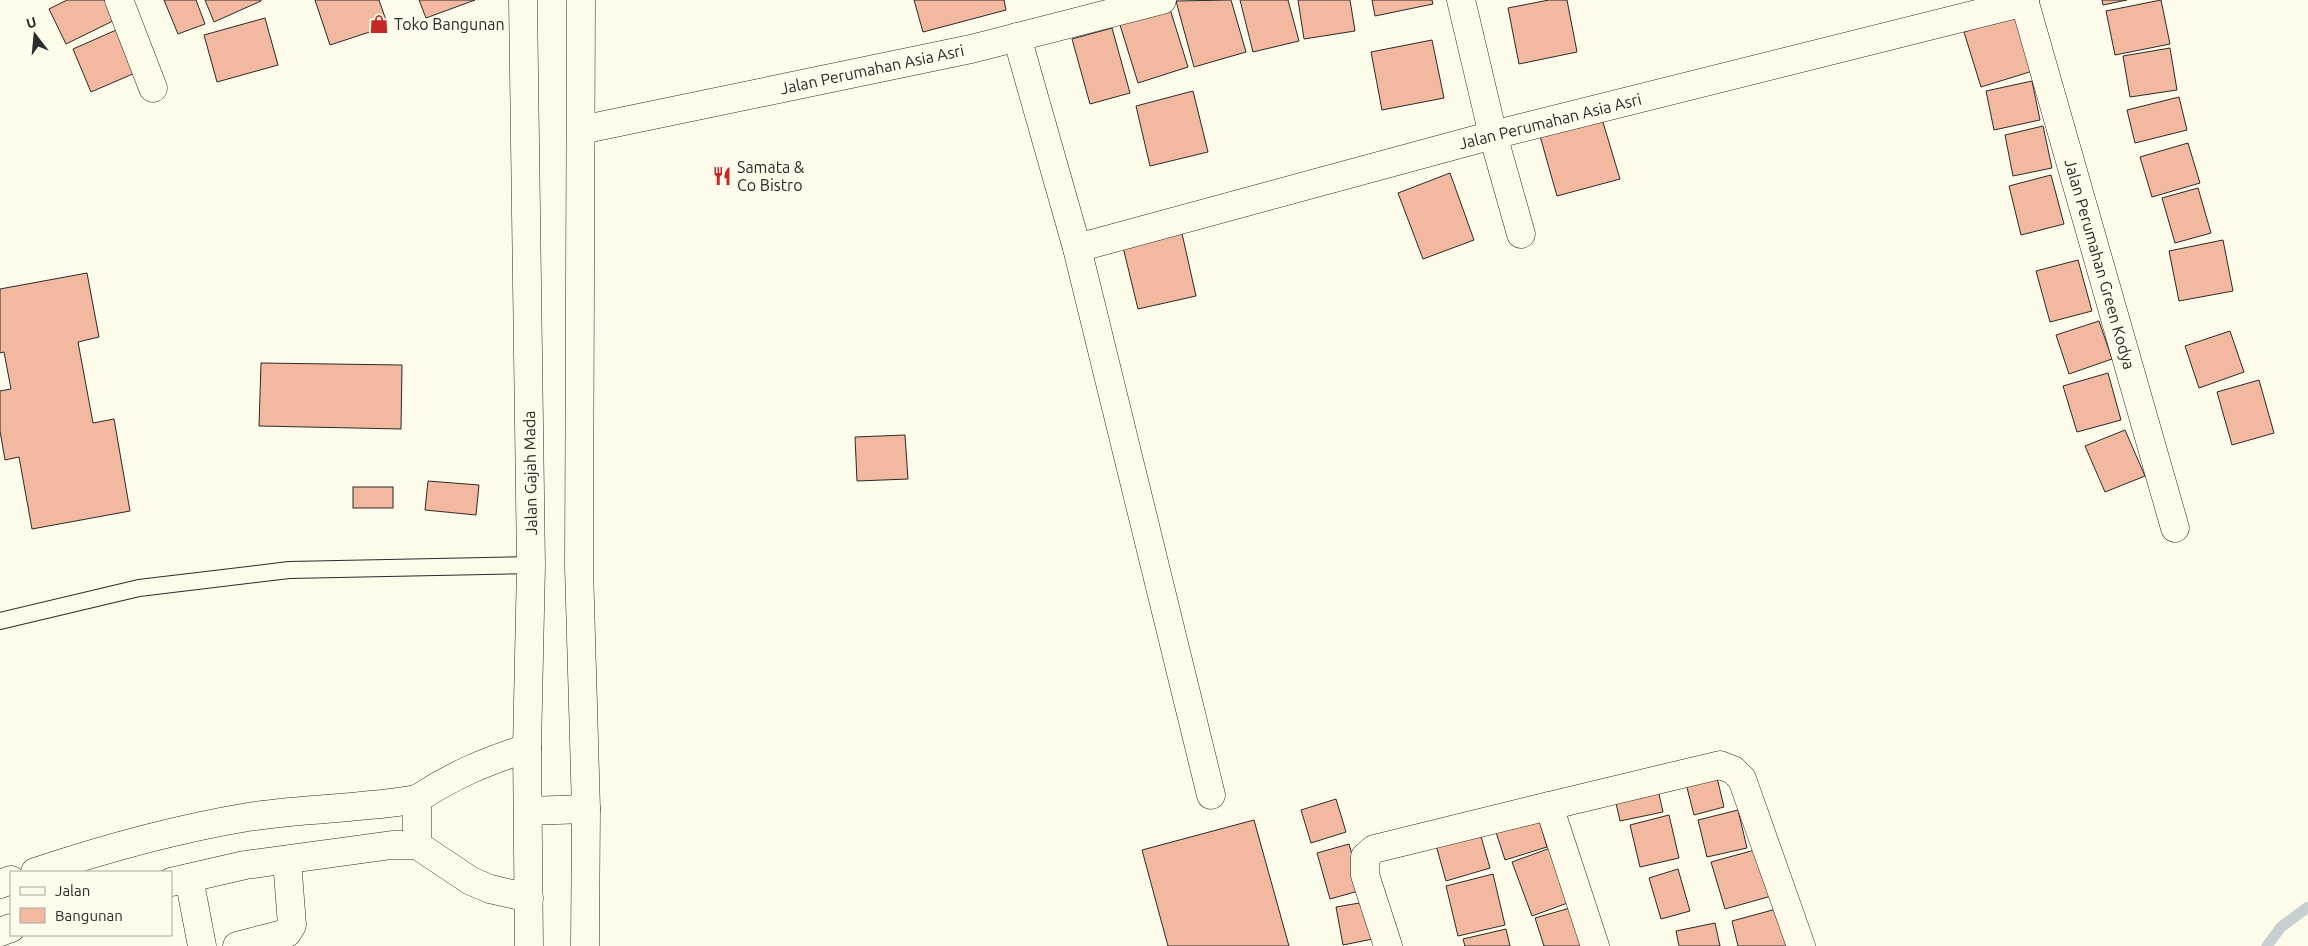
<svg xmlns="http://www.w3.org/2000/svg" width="2308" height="946" font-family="Ubuntu,sans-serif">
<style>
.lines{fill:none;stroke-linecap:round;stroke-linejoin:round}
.stream{stroke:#c7d0d0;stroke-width:11}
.building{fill:#f2b8a0;stroke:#2b2b2b}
.service-casing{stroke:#2b2b2b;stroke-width:18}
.minor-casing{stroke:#2b2b2b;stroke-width:29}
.secondary-casing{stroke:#2b2b2b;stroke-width:29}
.service{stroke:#fdfbea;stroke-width:16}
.minor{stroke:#fdfbea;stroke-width:28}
.secondary{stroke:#fdfbea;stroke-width:28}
.labels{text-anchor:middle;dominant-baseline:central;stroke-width:4;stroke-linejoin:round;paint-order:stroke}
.poi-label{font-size:16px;fill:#2b2b2b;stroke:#fdfbea;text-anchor:start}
.street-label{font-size:16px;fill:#2b2b2b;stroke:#fdfbea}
</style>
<rect width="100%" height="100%" fill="#fdfbea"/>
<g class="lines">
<polyline class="stream" points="2267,946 2281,927 2308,907"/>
</g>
<g class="building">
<polygon points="67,0 111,0 119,18 66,44 49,9"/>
<polygon points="164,0 196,0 205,24 178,34"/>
<polygon points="205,0 261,0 261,1 214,22"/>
<polygon points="315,0 379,0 388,26 330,45"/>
<polygon points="419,0 475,0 426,18"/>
<polygon points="914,0 1004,0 1006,10 923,32"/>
<polygon points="1231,0 1246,52 1194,67 1176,1"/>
<polygon points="1240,0 1288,0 1299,41 1253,52"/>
<polygon points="1298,0 1350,0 1355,31 1304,39"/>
<polygon points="1372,0 1432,0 1433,4 1375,16"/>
<polygon points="1549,0 1567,0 1577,52 1519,64 1508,8"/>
<polygon points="2102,0 2127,0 2103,5"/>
<polygon points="2161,0 2170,44 2115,55 2106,11"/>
<polygon points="1170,9 1188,67 1138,83 1120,25"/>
<polygon points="2019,15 2036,70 1981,87 1964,32"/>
<polygon points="265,18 278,65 217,82 204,35"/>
<polygon points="123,27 142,70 91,92 73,49"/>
<polygon points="1112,28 1130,93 1090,104 1072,39"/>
<polygon points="1432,40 1444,98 1382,110 1371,52"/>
<polygon points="2170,48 2177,90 2130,97 2123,56"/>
<polygon points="2032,81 2040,120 1994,130 1986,91"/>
<polygon points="1193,91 1208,152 1150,166 1136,106"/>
<polygon points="2179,97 2187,130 2135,143 2127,110"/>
<polygon points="1602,119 1620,179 1557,196 1540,136"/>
<polygon points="2043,126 2052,168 2013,176 2005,135"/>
<polygon points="2188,143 2200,183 2152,197 2140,157"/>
<polygon points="1450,173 1474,240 1423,259 1398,193"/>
<polygon points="2051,175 2064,224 2021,235 2009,186"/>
<polygon points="2198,188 2211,233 2175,243 2162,198"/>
<polygon points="1181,229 1196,296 1138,309 1122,243"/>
<polygon points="2223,240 2233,291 2179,301 2169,251"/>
<polygon points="2078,260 2092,311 2050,322 2036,271"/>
<polygon points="87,273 99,337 78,342 93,423 114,419 130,511 32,529 19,457 5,460 0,431 0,391 11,389 4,352 0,353 0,289"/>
<polygon points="2099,321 2112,359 2069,374 2056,335"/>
<polygon points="2230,331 2244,372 2199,388 2185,346"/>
<polygon points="261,363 402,365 401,429 259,426"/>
<polygon points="2108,373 2121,420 2077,432 2063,386"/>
<polygon points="2259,380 2274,433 2232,445 2217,392"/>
<polygon points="2125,430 2145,476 2105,492 2085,446"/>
<polygon points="905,435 908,479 857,481 855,437"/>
<polygon points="428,481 479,485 476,515 425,510"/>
<rect x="353" y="487" width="40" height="21"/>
<polygon points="1715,769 1724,807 1694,815 1684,776"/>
<polygon points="1657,785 1663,812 1620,821 1614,794"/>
<polygon points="1336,799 1346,832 1311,843 1301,810"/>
<polygon points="1536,810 1547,847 1505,860 1493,823"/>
<polygon points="1738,810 1747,848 1707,857 1698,820"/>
<polygon points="1669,815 1679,858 1640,867 1630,825"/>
<polygon points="1254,820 1289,946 1168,946 1142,850"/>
<polygon points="1478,826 1490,868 1446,881 1434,838"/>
<polygon points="1349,844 1362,890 1330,899 1317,853"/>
<polygon points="1553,847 1573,901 1532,916 1512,862"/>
<polygon points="1762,848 1775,895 1725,909 1711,862"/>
<polygon points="1678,869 1690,911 1661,919 1649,878"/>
<polygon points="1493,874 1505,925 1458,936 1446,886"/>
<polygon points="1371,901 1378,938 1343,945 1336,907"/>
<polygon points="1570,908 1581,946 1544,946 1535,918"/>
<polygon points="1780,908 1790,946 1738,946 1732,921"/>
<polygon points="1715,923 1720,946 1679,946 1676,931"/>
<polygon points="1506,929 1510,946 1465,946 1463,939"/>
</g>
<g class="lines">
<g class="service-casing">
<polyline id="service" points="0,621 139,588 289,570 531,565"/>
</g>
<g class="minor-casing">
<g id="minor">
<polyline points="119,0 153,88"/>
<polyline points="1461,0 1493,135 1521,234"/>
<polyline points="2024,0 2175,528"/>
<polyline points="1017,37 1077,248 1211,795"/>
<polyline points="581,130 971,49 1162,0"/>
<polyline points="1077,248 1493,135 2025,2"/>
<path d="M527 748C485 762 455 774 417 799V845L471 881 490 889 529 898"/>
<polyline points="1549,806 1720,765 1733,770 1742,779 1801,946"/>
<path d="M35 872C104 849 176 829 248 817 304 808 361 809 417 799"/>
<polyline points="189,878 202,946"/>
<polyline points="171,882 245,865 392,845 417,845"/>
<polyline points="0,884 11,880"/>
<polyline points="0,932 11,928"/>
<polyline points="237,946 287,933 292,925 287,860"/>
<polyline points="1388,946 1365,875 1365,857 1374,849 1549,806 1595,946"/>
</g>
</g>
<g class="secondary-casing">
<g id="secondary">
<polyline points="523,0 531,565 527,748 529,946"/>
<polyline points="581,0 579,567 586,809 585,946"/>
<polyline points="528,811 586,809"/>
</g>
</g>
<use href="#service" class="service"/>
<use href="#minor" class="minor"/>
<use href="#secondary" class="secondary"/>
</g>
<defs>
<g id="shop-bare" transform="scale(1.5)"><path d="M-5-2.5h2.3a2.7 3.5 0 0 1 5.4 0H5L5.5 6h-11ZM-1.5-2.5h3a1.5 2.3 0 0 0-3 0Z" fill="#c62828" stroke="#fdfbea" stroke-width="2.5" paint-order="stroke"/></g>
<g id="restaurant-bare" transform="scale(1.5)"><path d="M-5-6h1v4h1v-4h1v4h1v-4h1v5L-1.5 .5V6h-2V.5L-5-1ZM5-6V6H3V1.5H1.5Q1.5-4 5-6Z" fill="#c62828" stroke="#fdfbea" stroke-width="2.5" paint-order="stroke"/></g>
</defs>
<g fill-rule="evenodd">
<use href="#shop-bare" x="379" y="24"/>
<use href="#restaurant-bare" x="722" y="176"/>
</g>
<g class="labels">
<g class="poi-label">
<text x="394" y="24">Toko Bangunan</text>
<text x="737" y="167">Samata &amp;<tspan x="737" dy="18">Co Bistro</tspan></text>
</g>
<g class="street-label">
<text transform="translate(872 69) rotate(-12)">Jalan Perumahan Asia Asri</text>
<text transform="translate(1550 121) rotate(-14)">Jalan Perumahan Asia Asri</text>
<text transform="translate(2100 264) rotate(74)">Jalan Perumahan Green Kodya</text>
<text transform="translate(530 473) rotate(-91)">Jalan Gajah Mada</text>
</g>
</g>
<rect x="10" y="871" width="162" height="65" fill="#fdfbea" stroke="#a9a89e"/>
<rect x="20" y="887" width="25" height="8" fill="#fdfbea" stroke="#a9a89e"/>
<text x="55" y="896" font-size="15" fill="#2b2b2b">Jalan</text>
<rect x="20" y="908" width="25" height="15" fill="#f2b8a0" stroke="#a9a89e"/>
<text x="55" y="921" font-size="15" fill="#2b2b2b">Bangunan</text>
<g transform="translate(35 35) rotate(344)" stroke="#fdfbea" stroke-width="4" paint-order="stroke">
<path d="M0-4L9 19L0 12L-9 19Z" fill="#2b2b2b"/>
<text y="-8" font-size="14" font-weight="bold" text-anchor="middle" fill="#2b2b2b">U</text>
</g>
</svg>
